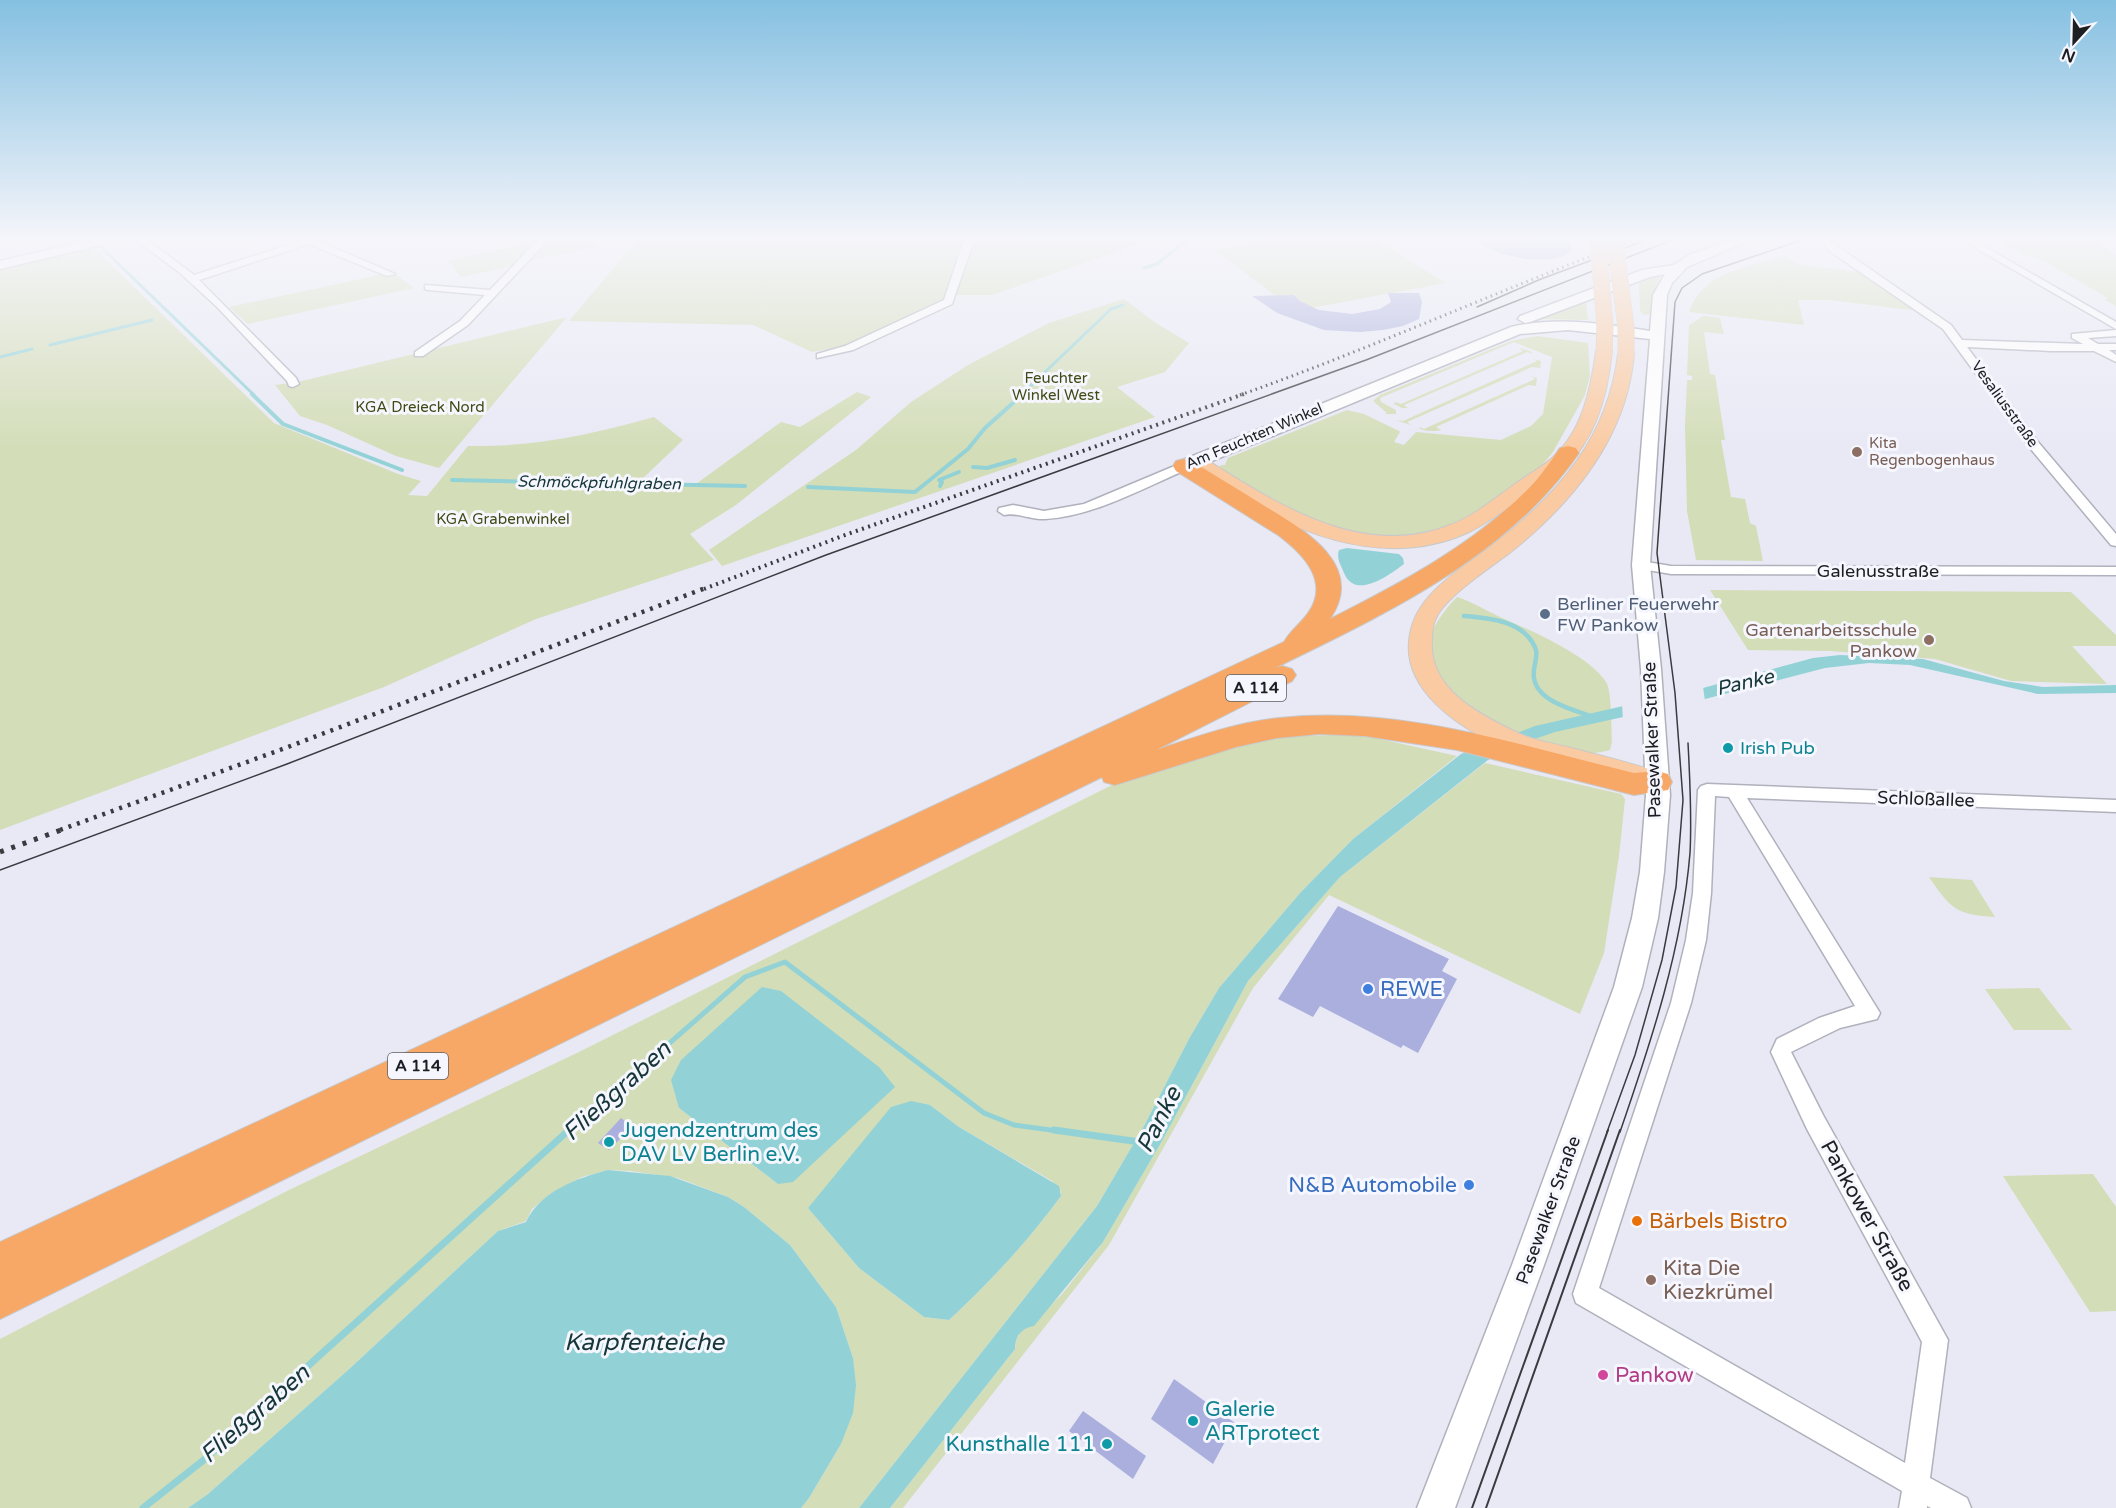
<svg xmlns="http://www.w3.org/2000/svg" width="2116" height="1508" font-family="'Varela Round',sans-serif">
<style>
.green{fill:#d3ddb7;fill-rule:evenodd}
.water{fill:#92d2d6}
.pier{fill:#e8e9f5}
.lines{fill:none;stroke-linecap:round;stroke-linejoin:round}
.stream-far4{stroke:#92d2d6;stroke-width:3}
.stream-far3{stroke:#92d2d6;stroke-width:4}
.stream-far2{stroke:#92d2d6;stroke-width:4.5}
.stream-far1{stroke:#92d2d6;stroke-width:5}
.stream{stroke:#92d2d6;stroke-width:7}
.building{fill:#aaafdd}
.street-casing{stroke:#afb1bc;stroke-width:3}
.secondary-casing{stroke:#afb1bc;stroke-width:3}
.primary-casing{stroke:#c9c9ca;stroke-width:2}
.highway-casing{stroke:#c9c9ca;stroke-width:2}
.street{fill:#fff;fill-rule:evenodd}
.secondary{fill:#fff;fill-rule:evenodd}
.primary{fill:#facba3;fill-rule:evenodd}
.highway{fill:#f7a866;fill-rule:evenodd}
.tram-far1{stroke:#3a3b40;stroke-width:1.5}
.tram{stroke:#3a3b40;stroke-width:2}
.rail-far3{stroke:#3a3b40;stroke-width:3;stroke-dasharray:1.5 4;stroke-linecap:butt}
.rail-far2{stroke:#3a3b40;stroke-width:4;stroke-dasharray:2 4.5;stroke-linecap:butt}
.rail-far1{stroke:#3a3b40;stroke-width:4.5;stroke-dasharray:3 6;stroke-linecap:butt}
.rail{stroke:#3a3b40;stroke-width:5;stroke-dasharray:4 8;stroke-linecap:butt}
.primary-bridge-casing{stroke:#c9c9ca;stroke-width:17;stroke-linecap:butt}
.primary-bridge{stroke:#facba3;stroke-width:16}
.education-dot{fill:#8d6e63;stroke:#f6f7fe;stroke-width:2}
.service-dot{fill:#5c6f8a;stroke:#f6f7fe;stroke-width:2}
.culture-dot{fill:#0f9aa8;stroke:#f6f7fe;stroke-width:2}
.shop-dot{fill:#3f7fe0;stroke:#f6f7fe;stroke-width:2}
.food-dot{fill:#e8710a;stroke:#f6f7fe;stroke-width:2}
.hotel-dot{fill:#d1479c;stroke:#f6f7fe;stroke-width:2}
.labels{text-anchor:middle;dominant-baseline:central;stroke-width:6;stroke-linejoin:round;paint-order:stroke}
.far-park-label{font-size:15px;fill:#404a15;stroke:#f6f7fe}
.far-street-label{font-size:15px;fill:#1d1e22;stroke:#f6f7fe}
.far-education-label{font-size:15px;fill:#785e54;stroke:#f6f7fe;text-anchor:start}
.far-water-label{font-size:16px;font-style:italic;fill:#163638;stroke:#f6f7fe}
.shield{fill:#f6f7fe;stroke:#5e5f64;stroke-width:1.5}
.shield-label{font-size:16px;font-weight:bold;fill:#1d1e22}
.street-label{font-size:18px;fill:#1d1e22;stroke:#f6f7fe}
.service-label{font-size:18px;fill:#4e5e75;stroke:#f6f7fe;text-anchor:start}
.education-label{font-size:18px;fill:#785e54;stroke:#f6f7fe;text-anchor:end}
.culture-label{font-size:18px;fill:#0d838f;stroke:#f6f7fe;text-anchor:start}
.water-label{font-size:20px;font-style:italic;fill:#163638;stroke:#f6f7fe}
.near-shop-label{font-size:21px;fill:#366cbe;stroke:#f6f7fe;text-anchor:start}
.near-culture-label{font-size:21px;fill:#0d838f;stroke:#f6f7fe;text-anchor:start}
.near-street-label{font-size:21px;fill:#1d1e22;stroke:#f6f7fe}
.near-food-label{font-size:21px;fill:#c56008;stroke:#f6f7fe;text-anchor:start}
.near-education-label{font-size:21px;fill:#785e54;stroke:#f6f7fe;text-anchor:start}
.near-hotel-label{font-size:21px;fill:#b23c85;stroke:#f6f7fe;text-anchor:start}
.near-water-label{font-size:24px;font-style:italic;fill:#163638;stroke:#f6f7fe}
</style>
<rect width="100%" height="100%" fill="#e8e9f5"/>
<g class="green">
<polygon points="551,240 583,240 598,247 530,260"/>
<polygon points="637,240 963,240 949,292 943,301 846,346 812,352 753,325 569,321"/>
<polygon points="975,240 1150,240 992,295 954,295"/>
<polygon points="1278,240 1376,240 1446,283 1295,311 1215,250"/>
<polygon points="1997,240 2093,240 2116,255 2116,306 2105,300 2108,298 2042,260 2023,254"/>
<polygon points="538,241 513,266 461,277 448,261"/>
<path d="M92 246 274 423 398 474 421 481 408 495 427 496 468 446C536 447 589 435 654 417L683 440 639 482 696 484 781 422 800 427 857 392 871 397 736 505 690 534 714 560 536 619 384 687 0 830V265Z"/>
<path d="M1782 256 1787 257 1800 265 1859 272 1918 311 1830 300H1798L1804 325 1689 312C1703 271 1747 268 1782 256Z"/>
<polygon points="393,272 414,288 248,324 229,307"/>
<polygon points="1655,275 1660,276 1653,293 1651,314 1644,315 1640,311 1639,281"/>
<polygon points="1124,299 1156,323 1189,343 1165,372 1117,387 1155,417 722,566 709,550 856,450 911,402 968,365 1049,323"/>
<polygon points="1583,301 1586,302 1588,320 1538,319"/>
<polygon points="1703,316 1720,318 1724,334 1704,332 1710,374 1715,375 1725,440 1721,440 1731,497 1745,499 1750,523 1756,526 1763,561 1696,560 1687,511 1685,425 1687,380 1692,380 1692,376 1687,375 1689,325"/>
<polygon points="567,317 439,468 396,456 327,425 300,416 275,385 298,382"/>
<polygon points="1537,336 1588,343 1590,376 1585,395 1553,452 1539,469 1491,504 1448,526 1427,532 1387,537 1374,536 1311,523 1221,469 1220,465 1225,465 1228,458 1347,410 1364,414 1399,431 1400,432 1394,442 1404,445 1416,432 1501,440 1531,426 1543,414 1552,357 1514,342 1380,398 1381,402 1396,410 1396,414 1385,414 1387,413 1373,401 1380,395 1511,341"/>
<polygon points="1519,348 1530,351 1533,354 1527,352 1404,405 1408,408 1402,408 1394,404 1395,402 1401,404 1523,351"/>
<polygon points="1533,359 1541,361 1540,368 1532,367 1407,422 1411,425 1396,420 1403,421 1537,361"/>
<path d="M1531 376 1537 378 1536 386 1529 385 1436 427 1441 430C1435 432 1425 431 1420 429L1419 427 1424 429 1535 379Z"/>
<polygon points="1710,590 2071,592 2116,635 2116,646 2072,646 2107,684 2011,681 1935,659 1830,651 1748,650"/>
<path d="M1457 597C1473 602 1485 610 1500 617 1528 629 1590 656 1606 682 1612 691 1611 728 1612 742L1610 750C1599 753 1590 754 1578 753 1567 752 1500 731 1490 725 1468 711 1436 684 1429 657 1424 635 1443 612 1457 597Z"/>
<path d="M1357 734 1457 756 1353 839 1301 892 1219 988 1190 1037 1144 1126 1097 1206 859 1508H801L809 1498 841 1444 853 1358 836 1307 790 1245 744 1207 728 1197 678 1178 631 1171 608 1170 582 1177 550 1194 532 1209 526 1221 498 1231 347 1371 208 1494 188 1508H0V1339L289 1190 579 1052 1130 776 1254 738ZM682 1060 778 1184 679 1108ZM930 1105 959 1127 1052 1181 1061 1192V1196C1028 1241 990 1282 949 1320L924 1317 859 1268 808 1208Z"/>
<polygon points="1485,763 1621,794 1625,799 1619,856 1604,953 1580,1014 1329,895 1253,988 1109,1245 903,1508 890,1508 1015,1349 1016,1341 1021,1331 1029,1327 1063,1293 1103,1242 1162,1141 1248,981 1340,877"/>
<path d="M1929 877 1972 880 1995 917C1956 915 1950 908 1929 877Z"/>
<polygon points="2039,988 2072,1030 2014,1030 1985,989"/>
<polygon points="2093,1174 2116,1207 2116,1311 2090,1312 2003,1176"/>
</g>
<g class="water">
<path d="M1347 548 1399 554 1403 558 1404 564C1388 576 1355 600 1344 573 1341 565 1336 559 1339 550Z"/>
<path d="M1840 655 1923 659 2004 681 2043 687 2116 685V693L2038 694 1910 665 1869 663 1825 668 1705 699 1555 732 1526 742 1488 760 1340 877 1248 981 1162 1141 1103 1242 1034 1326C1021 1328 1015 1337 1015 1349L890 1508H859L1097 1206 1144 1126 1190 1037 1219 988 1301 892 1353 839 1461 754 1535 726 1703 688 1813 658Z"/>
<polygon points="762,987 781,991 879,1067 895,1087 793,1182 778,1184 679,1108 671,1080 681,1060"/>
<path d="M911 1101 930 1105 959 1127 1059 1186 1061 1196C1028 1241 990 1282 949 1320L924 1317 859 1268 808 1208 891 1107Z"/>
<path d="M608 1170 670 1176 728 1197 744 1207 790 1245 836 1307 853 1358 856 1385 853 1413 841 1444 809 1498 801 1508H188L208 1494 347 1371 498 1231 526 1222C540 1191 578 1178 608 1170Z"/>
</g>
<polygon class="pier" points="1703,687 1705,701 1623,720 1622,704"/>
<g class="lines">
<g class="stream-far4">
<polyline points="101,247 254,395"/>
<polyline points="1144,268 1157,264 1187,240"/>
<polyline points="50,345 152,320"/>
<polyline points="0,357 32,349"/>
<polyline points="1021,395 1111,309 1123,305"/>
</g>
<g class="stream-far3">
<polyline points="252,394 283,424 402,470"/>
<polyline points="973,467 987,468 1015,460"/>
<polyline points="452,480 745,486"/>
<polyline points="940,486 942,482 939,480 959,472"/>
<polyline points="808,487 915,492 968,449 985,428 1023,394"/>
</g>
<path class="stream-far2" d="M1464 616C1490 618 1526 621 1536 650 1538 659 1532 668 1534 678 1537 701 1573 710 1591 716"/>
<polyline class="stream-far1" points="568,1132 745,977 785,962 984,1113 1014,1125 1065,1132"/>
<g class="stream">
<polyline points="1054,1130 1140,1142"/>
<polyline points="143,1508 205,1459 569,1130"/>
</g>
</g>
<g class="building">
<polygon points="1469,240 1569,240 1572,250 1562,257 1552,259 1525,259 1502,254"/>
<polygon points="1388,293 1419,293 1422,302 1419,319 1403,326 1383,330 1360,332 1324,330 1277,313 1252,296 1294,295 1300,301 1319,310 1352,314 1380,309 1391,302"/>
<polygon points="1338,906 1449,959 1442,971 1457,979 1418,1053 1403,1045 1401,1048 1320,1006 1313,1017 1278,999"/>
<polygon points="621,1118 632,1127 609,1150 598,1143"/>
<polygon points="1174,1379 1235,1423 1213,1464 1151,1419"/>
<polygon points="1083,1411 1146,1456 1133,1479 1069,1431"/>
</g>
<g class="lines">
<g class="street-casing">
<g id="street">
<polygon points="136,240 147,240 194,275 304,240 316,240 395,274 387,276 309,244 199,280 296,378 299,384 293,387 289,386 287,381 217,307 179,272"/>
<polygon points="538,240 548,240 468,325 423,356 415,356 415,352 460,321 485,295 428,290 425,289 425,285 490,290"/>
<polygon points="964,240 974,240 952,304 853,350 817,358 817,354 845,346 944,300"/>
<polygon points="1819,240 1828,240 1951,325 1962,340 2083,344 2072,338 2072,334 2116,330 2116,336 2088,338 2098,344 2116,344 2116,350 2109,350 2116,355 2116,362 2094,351 2051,351 1967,347 2038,442 2116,534 2116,546 2111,545 2030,448 1943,329 1831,252"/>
<polygon points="1962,240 1973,240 2116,322 2116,329"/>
<path d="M1184 462 1190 466 1188 469C1143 488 1095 516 1045 519 1031 520 1018 512 1004 515L998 511 999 508 1013 505 1044 511 1084 504Z"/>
<polygon points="1641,561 1671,566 2116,567 2116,575 1671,574 1636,568 1634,565"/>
<path d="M1707 784 2116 800V812L1747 798 1880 1013 1877 1019 1840 1028 1791 1052 1823 1115 1948 1340 1930 1478 1967 1498 1971 1508H1931L1927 1506V1508H1899L1902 1491 1576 1303 1573 1294 1671 1003 1686 940 1693 893 1698 790 1701 786ZM1715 796 1729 797 1855 1006 1819 1018 1777 1039 1771 1052 1807 1129 1922 1342 1905 1463 1599 1288 1691 1003 1706 940 1711 893Z"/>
</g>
</g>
<g class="secondary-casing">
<g id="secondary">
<polygon points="90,240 111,240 109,243 0,269 0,261"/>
<path d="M1732 240H1750L1687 267 1672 283 1667 295 1650 565 1661 669 1670 795 1664 872 1658 918 1642 987 1544 1265 1455 1508H1417L1512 1265 1614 987 1632 918 1640 872 1646 795 1641 669 1632 565 1650 339 1568 330 1520 334 1190 470 1184 471 1176 466 1178 462 1511 327C1557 316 1604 324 1650 331L1653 295 1665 274 1650 277 1530 322 1525 323 1518 319 1520 316 1642 270 1674 265 1689 255Z"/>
</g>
</g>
<g class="primary-casing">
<g id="primary">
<path d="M1604 346 1612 351C1608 392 1597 438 1565 467 1554 477 1540 484 1528 493 1508 507 1489 523 1467 533 1395 565 1319 542 1254 506 1239 497 1194 474 1186 461L1188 457H1202C1274 502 1361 561 1450 525 1474 516 1494 499 1515 484 1527 475 1541 468 1552 458 1582 432 1591 389 1596 351Z"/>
<path d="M1626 349 1634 354C1627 438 1572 504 1507 555 1488 569 1446 597 1436 618 1433 624 1432 633 1432 640 1428 689 1480 715 1518 733 1535 741 1556 744 1575 749 1606 757 1636 764 1666 775L1670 782 1666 789C1647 794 1621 779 1601 773 1569 765 1535 760 1504 747 1460 729 1399 689 1410 634 1417 592 1465 567 1495 543 1559 493 1608 437 1618 354Z"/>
</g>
</g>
<g class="highway-casing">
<path id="highway" d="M1568 446 1576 448 1579 453C1506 558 1387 613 1275 668L1282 666 1292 669 1296 675 1292 681 1156 750C1196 737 1238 722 1279 718 1400 705 1518 745 1634 773L1657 771 1668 774 1672 782 1668 790 1634 795 1457 750 1365 736 1320 734 1277 738 1236 747 1115 785 1104 782 1102 777 0 1319V1242L1284 642C1290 631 1301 623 1308 613 1331 581 1302 553 1278 535L1176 471 1173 466 1176 461 1184 459 1192 461C1215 476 1240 490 1263 505 1303 529 1367 565 1330 619 1401 583 1473 545 1529 488 1541 476 1550 462 1560 448Z"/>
</g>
<use href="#street" class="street"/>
<use href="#secondary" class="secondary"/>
<use href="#primary" class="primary"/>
<use href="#highway" class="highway"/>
<g class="tram-far1">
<polyline points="1477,307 1541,279 1646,240"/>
<polyline points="0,870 287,764 826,555 1366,360 1672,240"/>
<polyline points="1607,1132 1635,1055 1662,960 1676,887 1683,800 1675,693 1657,553 1675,302 1682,288 1702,274 1802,240"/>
<path d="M1620 1132C1651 1042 1682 949 1690 853 1692 816 1690 780 1688 743"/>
</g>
<g class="tram">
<polyline points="1472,1508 1608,1130"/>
<polyline points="1486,1508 1620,1130"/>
</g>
<path class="rail-far3" d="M1240 395C1373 348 1501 289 1634 240"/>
<polyline class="rail-far2" points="704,589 845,535 1244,394"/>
<polyline class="rail-far1" points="60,830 280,750 708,587"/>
<polyline class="rail" points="0,852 64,829"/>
<g class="primary-bridge-casing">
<g id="primary-bridge">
<polyline points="1598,240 1605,326 1604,351"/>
<polyline points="1615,240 1626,328 1626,354"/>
</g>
</g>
<use href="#primary-bridge" class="primary-bridge"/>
</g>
<linearGradient id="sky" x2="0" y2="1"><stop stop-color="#85c0e1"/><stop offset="0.53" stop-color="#f5f5fa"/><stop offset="1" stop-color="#f5f5fa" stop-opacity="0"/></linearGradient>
<rect width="2116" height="451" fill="url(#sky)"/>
<g class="education-dot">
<circle cx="1857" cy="452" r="6"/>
<circle cx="1929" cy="640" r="6"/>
<circle cx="1651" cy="1280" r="6"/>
</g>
<circle class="service-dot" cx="1545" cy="614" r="6"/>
<g class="culture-dot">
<circle cx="1728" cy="748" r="6"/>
<circle cx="609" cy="1142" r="6"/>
<circle cx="1193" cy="1421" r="6"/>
<circle cx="1107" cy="1444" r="6"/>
</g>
<g class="shop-dot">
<circle cx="1368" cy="989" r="6"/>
<circle cx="1469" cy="1185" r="6"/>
</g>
<circle class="food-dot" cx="1637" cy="1221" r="6"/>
<circle class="hotel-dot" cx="1603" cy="1375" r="6"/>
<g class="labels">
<g class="far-park-label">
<text x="1056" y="378">Feuchter<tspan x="1056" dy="17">Winkel West</tspan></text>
<text x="420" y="407">KGA Dreieck Nord</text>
<text x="503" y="519">KGA Grabenwinkel</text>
</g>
<g class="far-street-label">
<text transform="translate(2005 404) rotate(54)">Vesaliusstraße</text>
<text transform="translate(1254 436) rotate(-23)">Am Feuchten Winkel</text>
</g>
<g class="far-education-label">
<text x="1869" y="443">Kita<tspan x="1869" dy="17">Regenbogenhaus</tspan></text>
</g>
<g class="far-water-label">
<text transform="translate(599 483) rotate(1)">Schmöckpfuhlgraben</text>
</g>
<g class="shield">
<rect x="1226" y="675" width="60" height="26" rx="4.5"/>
<rect x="388" y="1053" width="60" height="26" rx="4.5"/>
</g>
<g class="shield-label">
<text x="1256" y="688">A 114</text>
<text x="418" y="1066">A 114</text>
</g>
<g class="street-label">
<text x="1878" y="571">Galenusstraße</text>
<text transform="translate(1652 740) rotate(-92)">Pasewalker Straße</text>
<text transform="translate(1926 799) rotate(2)">Schloßallee</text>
<text transform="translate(1548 1210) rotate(-70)">Pasewalker Straße</text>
</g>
<g class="service-label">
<text x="1557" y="604">Berliner Feuerwehr<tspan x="1557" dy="21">FW Pankow</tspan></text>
</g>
<g class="education-label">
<text x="1917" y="630">Gartenarbeitsschule<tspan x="1917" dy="21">Pankow</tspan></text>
</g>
<g class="culture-label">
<text x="1740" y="748">Irish Pub</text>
</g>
<g class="water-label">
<text transform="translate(1745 683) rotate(-13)">Panke</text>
</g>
<g class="near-shop-label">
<text x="1380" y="989">REWE</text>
<text x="1457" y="1185" text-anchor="end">N&amp;B Automobile</text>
</g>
<g class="near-culture-label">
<text x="621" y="1130">Jugendzentrum des<tspan x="621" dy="24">DAV LV Berlin e.V.</tspan></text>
<text x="1205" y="1409">Galerie<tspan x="1205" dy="24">ARTprotect</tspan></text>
<text x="1095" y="1444" text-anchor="end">Kunsthalle 111</text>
</g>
<g class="near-street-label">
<text transform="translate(1867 1216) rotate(61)">Pankower Straße</text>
</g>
<g class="near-food-label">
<text x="1649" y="1221">Bärbels Bistro</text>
</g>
<g class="near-education-label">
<text x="1663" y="1268">Kita Die<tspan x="1663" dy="24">Kiezkrümel</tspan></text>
</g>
<g class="near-hotel-label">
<text x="1615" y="1375">Pankow</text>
</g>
<g class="near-water-label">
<text transform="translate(617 1091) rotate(-42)">Fließgraben</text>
<text transform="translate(1159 1120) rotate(-63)">Panke</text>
<text x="644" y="1342">Karpfenteiche</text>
<text transform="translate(255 1414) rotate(-41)">Fließgraben</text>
</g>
</g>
<g transform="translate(2074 42) rotate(202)" stroke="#f6f7fe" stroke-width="4.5" paint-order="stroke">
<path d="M0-4.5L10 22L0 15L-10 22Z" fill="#1d1e22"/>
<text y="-9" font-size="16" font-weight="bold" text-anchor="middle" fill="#1d1e22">N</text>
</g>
</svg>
